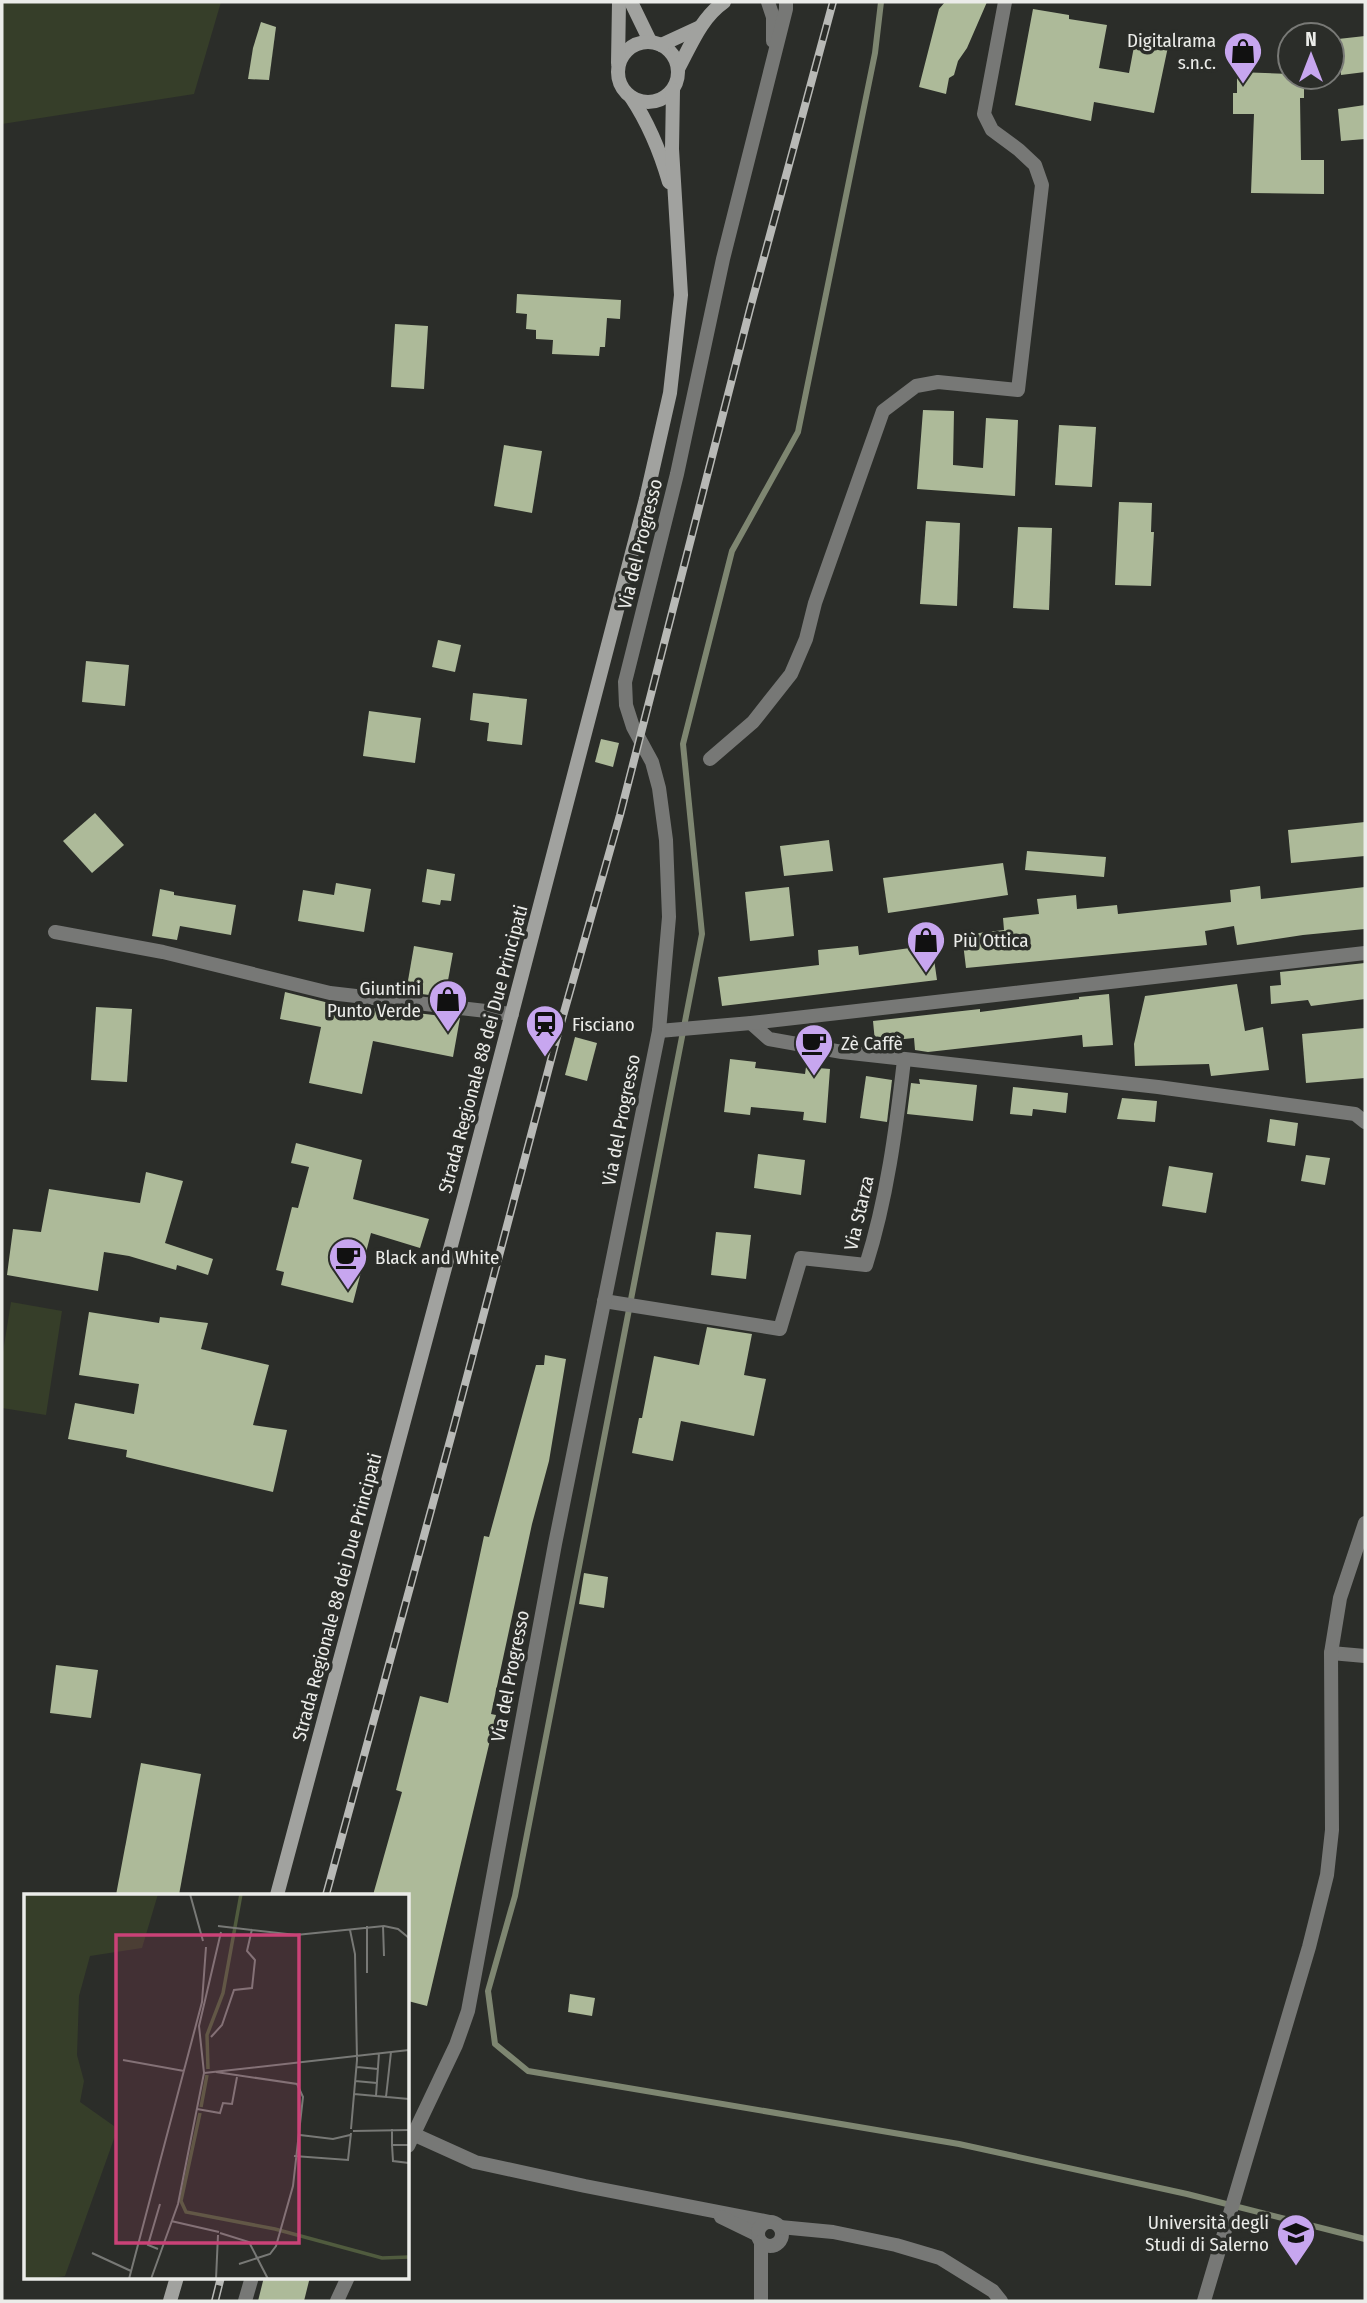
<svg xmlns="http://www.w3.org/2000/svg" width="1367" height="2303" font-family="'Fira Sans Condensed',sans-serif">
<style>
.green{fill:#363e29}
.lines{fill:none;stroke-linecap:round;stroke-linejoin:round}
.stream{stroke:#7e8671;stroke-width:6}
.building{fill:#adba99}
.street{stroke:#777876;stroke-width:14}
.secondary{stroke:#a1a29f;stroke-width:14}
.rail-casing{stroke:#b8b9b6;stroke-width:8}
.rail{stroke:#2b2d29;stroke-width:5;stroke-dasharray:16;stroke-linecap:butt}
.labels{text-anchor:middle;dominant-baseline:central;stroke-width:7;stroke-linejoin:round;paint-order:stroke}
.poi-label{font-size:19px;fill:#ebece9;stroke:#2b2d29;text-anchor:start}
.street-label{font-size:19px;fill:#ebece9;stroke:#2b2d29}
.inset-river{fill:none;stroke:#505b3e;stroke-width:3.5}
.inset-road{fill:none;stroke:#787976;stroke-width:2}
.view{fill:#ca4277;fill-opacity:0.15;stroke:#ca4277;stroke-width:3.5}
.inset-edge{fill:none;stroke:#ebece9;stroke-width:3.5}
</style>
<rect width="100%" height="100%" fill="#2b2d29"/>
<g class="green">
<polygon points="2,2 221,2 194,94 2,124"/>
<polygon points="11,1302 62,1311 46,1415 2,1408 2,1358"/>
</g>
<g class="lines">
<polyline class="stream" points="881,2 875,53 798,432 732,551 683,744 702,934 515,1896 488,1991 495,2044 528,2071 959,2144 1187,2194 1365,2239"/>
</g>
<g class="building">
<polygon points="945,2 987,2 967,48 958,61 954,75 949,78 946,94 919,87 939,9"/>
<polygon points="1033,9 1069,15 1069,19 1107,25 1099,68 1129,73 1136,36 1169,42 1154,113 1094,102 1091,121 1015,105"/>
<polygon points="261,22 276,27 269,80 248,79 253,48"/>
<polygon points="1365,36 1365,72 1341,75 1338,39"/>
<polygon points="1237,72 1290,74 1290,77 1294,77 1294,79 1304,79 1304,98 1300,98 1301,160 1324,160 1324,194 1251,193 1254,114 1233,114 1233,93 1237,93"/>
<polygon points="1365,105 1365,139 1341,141 1338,109"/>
<polygon points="517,294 621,300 620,319 607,318 605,347 600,347 599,356 552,354 553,340 536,339 536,330 526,329 527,314 516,313"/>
<polygon points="395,324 428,326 424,389 391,387"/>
<polygon points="923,410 954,411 953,465 983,468 986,418 1018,420 1015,496 917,489"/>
<polygon points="1059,425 1096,427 1092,487 1055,485"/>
<polygon points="504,445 542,451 532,513 494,506"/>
<polygon points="1119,502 1152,503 1151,532 1154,532 1151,586 1115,585"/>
<polygon points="926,521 960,523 957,606 920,604"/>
<polygon points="1018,527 1052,528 1049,610 1013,608"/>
<polygon points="438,640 461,645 455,672 432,667"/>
<polygon points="86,661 129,665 125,706 82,702"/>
<polygon points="473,693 527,699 522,745 487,741 489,723 470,720"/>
<polygon points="369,711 421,718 415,763 363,756"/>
<polygon points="601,739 619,743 613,767 595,762"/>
<polygon points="95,813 124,845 92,873 63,841"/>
<polygon points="1365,822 1365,856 1291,863 1288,830"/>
<polygon points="829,840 833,871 784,876 780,846"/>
<polygon points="1027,851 1106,857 1104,877 1025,870"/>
<polygon points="1003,863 1008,895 888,913 883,878"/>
<polygon points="427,869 455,874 451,901 441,900 440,905 422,902"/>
<polygon points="336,883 371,889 364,932 298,921 303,890 334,895"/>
<polygon points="1260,886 1261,899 1365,887 1365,929 1303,935 1237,945 1234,926 1205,931 1207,945 966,968 962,935 1004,930 1003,918 1039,914 1037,899 1076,895 1077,909 1117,905 1118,914 1231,902 1230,890"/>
<polygon points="789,887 794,936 750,941 745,892"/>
<polygon points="160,889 174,892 174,895 236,905 231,935 180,926 177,940 152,936"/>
<polygon points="932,945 937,980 722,1006 718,977 819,965 818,950 858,946 859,955"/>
<polygon points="414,946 453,953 445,997 406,992"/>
<polygon points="1365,963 1365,999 1311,1006 1308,1000 1271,1004 1270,986 1281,985 1280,972"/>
<polygon points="1237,984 1245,1031 1263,1027 1269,1070 1211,1076 1209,1064 1135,1066 1134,1044 1145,996"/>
<polygon points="285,992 329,1003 460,1018 453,1057 373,1041 362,1094 309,1083 321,1027 280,1019"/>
<polygon points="1109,994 1113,1045 1083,1047 1082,1035 928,1052 915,1050 914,1038 875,1042 873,1021 980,1009 980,1012 1079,999 1079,997"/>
<polygon points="96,1007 132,1009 127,1082 91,1080"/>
<polygon points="1365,1028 1365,1078 1306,1083 1302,1034"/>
<polygon points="575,1037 597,1043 587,1081 565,1075"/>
<polygon points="730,1059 756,1062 755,1068 805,1074 806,1067 830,1069 826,1123 803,1120 804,1112 751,1107 750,1115 724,1112"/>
<polygon points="866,1076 892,1080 887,1122 860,1118"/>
<polygon points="919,1079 977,1085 973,1121 907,1114 911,1083 920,1084"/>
<polygon points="1013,1087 1068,1093 1066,1113 1033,1109 1032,1116 1010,1114"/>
<polygon points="1122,1098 1157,1101 1155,1122 1117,1119"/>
<polygon points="1270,1119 1298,1123 1295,1146 1267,1142"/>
<polygon points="296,1143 362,1160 353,1199 429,1219 420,1248 371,1233 353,1303 281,1285 284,1272 276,1270 292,1207 298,1208 309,1167 291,1163"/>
<polygon points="758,1154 805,1160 801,1195 754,1188"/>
<polygon points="1306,1155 1330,1158 1325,1185 1301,1181"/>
<polygon points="1169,1166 1213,1173 1206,1213 1162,1206"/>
<polygon points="146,1172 183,1181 165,1243 213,1259 208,1275 177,1265 176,1270 129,1256 104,1252 98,1291 7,1275 13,1229 41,1232 49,1189 140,1203"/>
<polygon points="716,1232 751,1235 746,1279 711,1275"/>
<polygon points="89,1312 159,1323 160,1317 208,1323 201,1349 269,1365 253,1425 287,1430 273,1492 126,1457 127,1450 68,1439 75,1403 134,1414 139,1384 79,1375"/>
<polygon points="707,1327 752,1334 744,1375 766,1379 754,1436 681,1421 673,1461 632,1453 639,1418 642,1418 654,1356 699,1365"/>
<polygon points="545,1355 566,1359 549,1461 532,1524 491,1714 496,1715 427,2006 408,2001 408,1895 373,1895 402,1792 396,1790 420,1696 448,1703 484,1536 489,1537 536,1365 544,1365"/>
<polygon points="584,1573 608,1577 604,1608 579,1604"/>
<polygon points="56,1665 98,1670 91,1718 50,1713"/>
<polygon points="141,1763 201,1774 179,1895 116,1895"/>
<polygon points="570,1994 595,1998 592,2016 568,2012"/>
<polygon points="264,2277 310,2277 304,2301 258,2301"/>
</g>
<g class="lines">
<g class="street">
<polyline points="768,2 773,17 773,41"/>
<polyline points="710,759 753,722 791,674 806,639 815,603 883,411 916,386 938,382 1018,390 1042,185 1035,165 1019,150 992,130 984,114 1005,2"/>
<polyline points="55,932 163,952 330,993 512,1014"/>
<polyline points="751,1023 769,1039 842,1052 1158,1087 1355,1114 1365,1122"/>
<polyline points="659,1031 751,1023 1365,953"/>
<path d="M604 1301 780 1329 801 1258 866 1265C887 1199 896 1129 904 1060"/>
<polyline points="1331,1653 1365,1656"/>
<polyline points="413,2134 475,2162 585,2186 770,2222"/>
<polyline points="408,2146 456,2045 468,2011 555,1544 659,1031 669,917 666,840 659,788 652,762 633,727 626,705 625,682 677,474 723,259 786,9 786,2"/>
<polyline points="721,2217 758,2235"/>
<circle cx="770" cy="2234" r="12"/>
<polyline points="780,2227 833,2232 896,2245 940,2258 993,2291 1001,2301"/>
<polyline points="761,2242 761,2301"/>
<polyline points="245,2301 252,2277"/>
<polyline points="337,2301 348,2277"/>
<polyline points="1204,2301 1309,1947 1327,1875 1332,1830 1331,1653 1340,1598 1365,1523"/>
</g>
<g class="secondary">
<polyline points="631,2 650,41"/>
<circle cx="648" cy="72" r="30"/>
<polyline points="661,45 700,27"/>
<polyline points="618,63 619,2"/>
<path d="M678 69C691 45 701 18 724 2"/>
<path d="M631 97C649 124 660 151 669 182"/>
<polyline points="277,1895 464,1197 646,499 670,393 681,295 672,149 673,90"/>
<polyline points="170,2301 177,2277"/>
</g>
<g class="rail-casing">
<g id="rail">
<polyline points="326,1895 454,1426 557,1037 620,815 750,309 833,2"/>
<polyline points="215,2301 221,2277"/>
</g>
</g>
<use href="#rail" class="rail"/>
</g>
<defs>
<g id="shop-pin" transform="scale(2.0125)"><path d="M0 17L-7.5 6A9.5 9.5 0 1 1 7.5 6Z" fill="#c7a6ef" stroke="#2b2d29"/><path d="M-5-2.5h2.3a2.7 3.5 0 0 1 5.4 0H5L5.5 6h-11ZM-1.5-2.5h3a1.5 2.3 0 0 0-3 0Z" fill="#111"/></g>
<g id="station-pin" transform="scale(2.0125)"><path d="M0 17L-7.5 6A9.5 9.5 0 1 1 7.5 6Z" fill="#c7a6ef" stroke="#2b2d29"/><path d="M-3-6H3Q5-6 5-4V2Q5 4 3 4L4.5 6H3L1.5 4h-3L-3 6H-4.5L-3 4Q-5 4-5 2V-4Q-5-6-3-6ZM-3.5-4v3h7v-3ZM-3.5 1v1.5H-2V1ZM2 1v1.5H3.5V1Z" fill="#111"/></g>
<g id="cafe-pin" transform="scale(2.0125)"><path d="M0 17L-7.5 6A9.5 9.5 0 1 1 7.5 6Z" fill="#c7a6ef" stroke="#2b2d29"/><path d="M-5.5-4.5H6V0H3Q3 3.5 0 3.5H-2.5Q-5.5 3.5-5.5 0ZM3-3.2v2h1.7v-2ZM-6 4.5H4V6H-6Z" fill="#111"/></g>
<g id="university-pin" transform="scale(2.0125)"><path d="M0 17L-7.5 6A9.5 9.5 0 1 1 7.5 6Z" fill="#c7a6ef" stroke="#2b2d29"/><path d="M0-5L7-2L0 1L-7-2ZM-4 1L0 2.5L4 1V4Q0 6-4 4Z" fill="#111"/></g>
</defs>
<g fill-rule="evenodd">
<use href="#shop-pin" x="1243" y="51"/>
<use href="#shop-pin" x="926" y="940"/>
<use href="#shop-pin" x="448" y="999"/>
<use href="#station-pin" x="545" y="1024"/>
<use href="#cafe-pin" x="814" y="1043"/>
<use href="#cafe-pin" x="348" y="1257"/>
<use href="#university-pin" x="1296" y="2233"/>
</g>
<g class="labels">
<g class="poi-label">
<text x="1216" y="40" text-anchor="end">Digitalrama<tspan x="1216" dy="22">s.n.c.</tspan></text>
<text x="953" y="940">Più Ottica</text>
<text x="421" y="988" text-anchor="end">Giuntini<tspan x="421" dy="22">Punto Verde</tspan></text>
<text x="572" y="1024">Fisciano</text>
<text x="841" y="1043">Zè Caffè</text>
<text x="375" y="1257">Black and White</text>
<text x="1269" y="2222" text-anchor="end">Università degli<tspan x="1269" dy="22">Studi di Salerno</tspan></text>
</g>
<g class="street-label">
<text transform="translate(640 544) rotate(-76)">Via del Progresso</text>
<text transform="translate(483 1049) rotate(-75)">Strada Regionale 88 dei Due Principati</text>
<text transform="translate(621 1120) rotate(-79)">Via del Progresso</text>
<text transform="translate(859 1213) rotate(-77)">Via Starza</text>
<text transform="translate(337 1597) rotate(-75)">Strada Regionale 88 dei Due Principati</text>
<text transform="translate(510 1676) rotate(-79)">Via del Progresso</text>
</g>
</g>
<g transform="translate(24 1894)">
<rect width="385" height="385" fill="#2b2d29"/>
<path d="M0 0H134L118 54 66 62 55 102 53 161 60 187 56 208 90 232 91 242 41 382 24 385H0Z" fill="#363e29"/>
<path class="inset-river" d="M184 175 183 141 199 99 217 0M177 213 183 181M176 219 157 307 162 318 251 335 358 364 385 363"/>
<path class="inset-road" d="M166 0 179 47M194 32 272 41 360 32 374 35 385 44M343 32V79M359 32 360 62M326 36 331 60 333 166 327 235M187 143 198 131 210 96 228 94 231 66 223 57 228 35M99 166 160 177M333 173 354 175M192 178 273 190 279 203 269 292 252 352 246 360 215 370M180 179 385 156M331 187 353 189M330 200 385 205M352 202 355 159M362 203 367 158M173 215 196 219 199 209 208 210 213 183M368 235V251H385M329 237 385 236M276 241 309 245 326 241M368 251 369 267 385 269M270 262 324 266 327 239M147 327 195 338M196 339 225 348 244 385M134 355 124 351 136 310M68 359 107 377M105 385 178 108 182 53M127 385 154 310 180 179 175 132 197 38M192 385 194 341"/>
<path class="view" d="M92 41H275V349H92Z"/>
<rect width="385" height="385" class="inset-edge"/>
</g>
<rect width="1367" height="2303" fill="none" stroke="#ebece9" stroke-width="7"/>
<g transform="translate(1311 56)"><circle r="33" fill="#2b2d29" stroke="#787976" stroke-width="2"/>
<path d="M0-5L12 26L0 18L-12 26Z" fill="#c7a6ef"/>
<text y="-10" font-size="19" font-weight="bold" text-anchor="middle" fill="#ebece9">N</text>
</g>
</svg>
